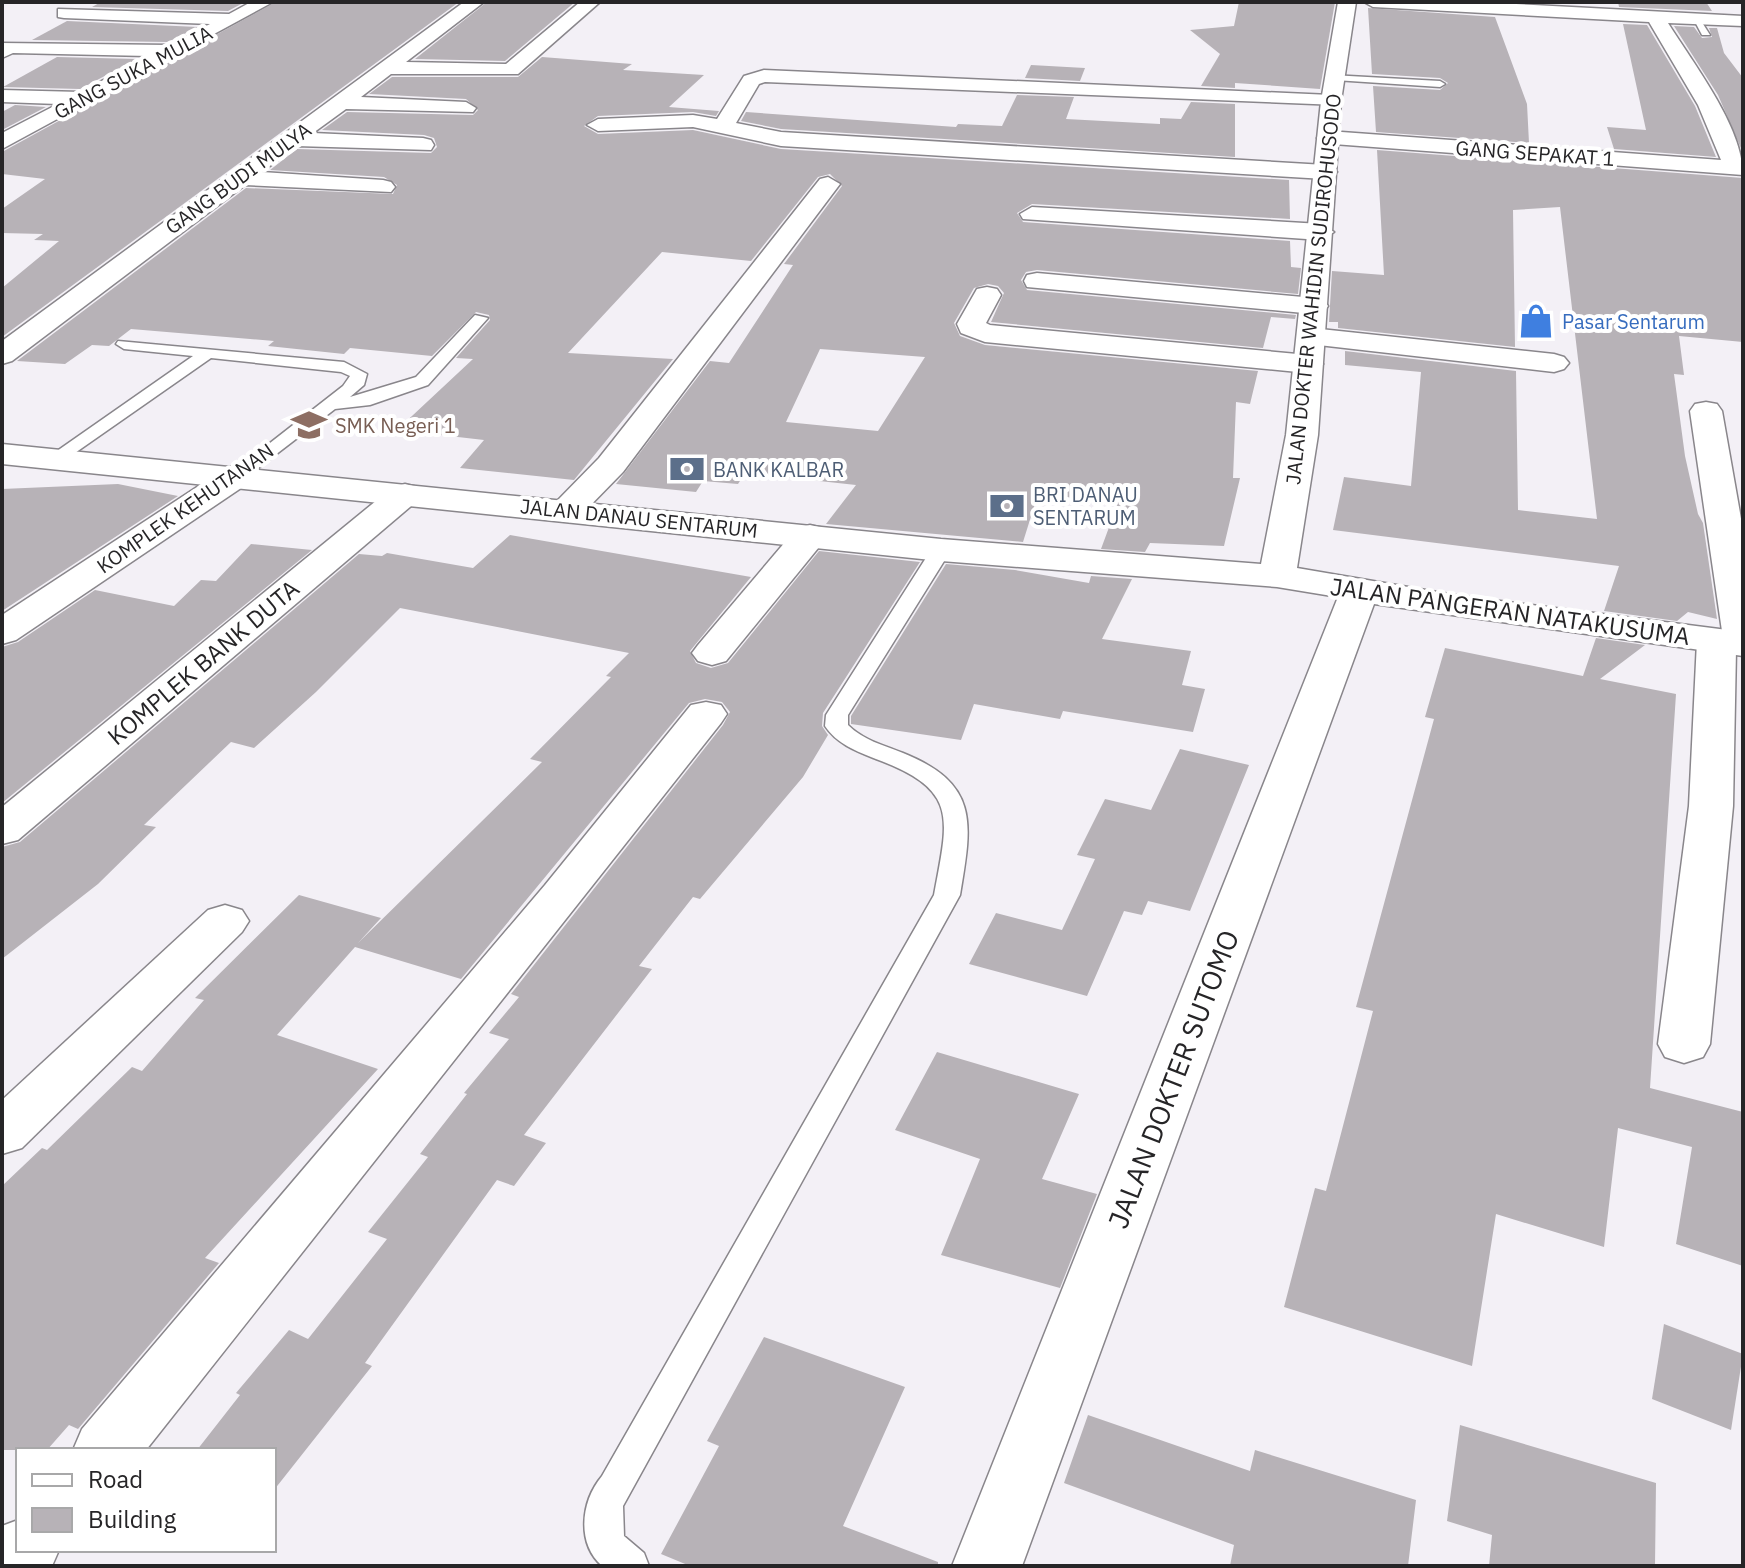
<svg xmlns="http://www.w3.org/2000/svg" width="1745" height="1568" font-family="'IBM Plex Sans',sans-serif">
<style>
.building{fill:#b7b2b7;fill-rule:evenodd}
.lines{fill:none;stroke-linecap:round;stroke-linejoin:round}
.service-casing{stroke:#89868b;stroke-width:3}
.minor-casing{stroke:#89868b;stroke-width:3}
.tertiary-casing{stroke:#89868b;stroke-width:3}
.service{fill:#fff;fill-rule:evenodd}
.minor{fill:#fff;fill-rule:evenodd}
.tertiary{fill:#fff;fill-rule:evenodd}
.labels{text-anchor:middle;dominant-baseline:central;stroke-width:8;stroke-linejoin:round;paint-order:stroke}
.far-street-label{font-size:20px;fill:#262527;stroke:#fff}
.far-shop-label{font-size:20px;fill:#366cbe;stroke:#fff;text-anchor:start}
.far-education-label{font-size:20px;fill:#785e54;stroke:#fff;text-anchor:start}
.far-service-label{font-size:20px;fill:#4e5e75;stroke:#fff;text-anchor:start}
.street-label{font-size:24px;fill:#262527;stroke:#fff}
.near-street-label{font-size:28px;fill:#262527;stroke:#fff}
</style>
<rect width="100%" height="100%" fill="#f3f0f6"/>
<g class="building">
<polygon points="101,2 245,2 228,11 92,7"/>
<polygon points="276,2 459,2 2,337 2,288 59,241 34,240 43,234 2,233 2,209 45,179 2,174 2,152"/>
<polygon points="487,2 575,2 505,61 415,59"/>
<polygon points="1239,2 1335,2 1320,89 1235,83 1235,88 1201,86 1220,54 1190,30 1234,26"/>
<polygon points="1618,2 1706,2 1712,11 1619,7"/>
<polygon points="1368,8 1495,17 1527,104 1529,143 1376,132 1373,86 1440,90 1448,83 1440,78 1372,74"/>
<polygon points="67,21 198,27 168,42 32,40"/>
<polygon points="1623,24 1647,25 1695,106 1716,157 1614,149 1607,127 1646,130"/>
<polygon points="1674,26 1694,27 1702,38 1712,37 1709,28 1717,28 1724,53 1743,78 1743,153 1718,95"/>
<polygon points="57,57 137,59 80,89 3,87"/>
<path d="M542 57 632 64 623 70 704 75 669 107 719 111 716 116 693 112 598 116 584 126 598 134 693 130 781 149 1289 180 1290 219 1032 204 1017 213 1023 222 1290 241 1291 267 1301 268 1298 294 1037 270 1026 272 1021 280 1027 290 1296 315 1295 319 1271 317 1263 348 991 322 1004 293 998 286 988 284 974 288 954 323 960 336 985 345 1258 371 1250 404 1236 402 1233 478H1240L1224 546 1150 543 1145 552 1101 549 1118 503 1038 494 1023 542 826 524 856 485 745 473 738 484 703 481 696 492 616 484 710 361 729 363 793 265 784 264 842 186 830 174 818 177 751 261 662 252 568 353 673 359 574 480 460 468 484 440 397 430 473 359 456 358 490 320 489 315 476 312 432 356 350 348 344 354 268 346 274 341 131 329 109 346 92 345 65 364 17 361 246 188 393 194 397 185 384 177 270 170 297 149 431 153 437 147 434 138 424 135 322 130 347 112 473 115 478 110 466 99 369 94 392 77H518ZM820 349 925 357 878 431 786 422Z"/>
<polygon points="1031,65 1085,68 1080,81 1025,78"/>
<polygon points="1017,95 1074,97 1066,119 1160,124 1160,118 1181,119 1191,102 1235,104 1235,157 781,129 741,121 746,112 956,127 958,124 1002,126"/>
<polygon points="15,105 46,107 2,130 2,112"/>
<polygon points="1377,150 1743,178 1743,342 1679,336 1684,375 1674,374 1685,456 1698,514 1703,523 1717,619 1688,612 1677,621 1604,611 1619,566 1333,530 1344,477 1411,486 1421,372 1345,365 1345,351 1516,371 1518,510 1597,519 1560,207 1513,210 1515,347 1338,328 1338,322 1329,322 1332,271 1384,275"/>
<polygon points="118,484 178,496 2,611 2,489"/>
<polygon points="510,535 751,577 690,651 696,663 711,668 728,663 819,551 920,562 823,713 822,726 828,735 803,777 700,899 693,897 639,966 652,969 524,1135 546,1143 514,1186 497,1180 365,1363 372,1366 274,1490 274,1450 197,1450 240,1395 236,1393 289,1330 308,1339 387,1239 368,1232 428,1157 420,1154 467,1094 464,1093 509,1039 489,1033 519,997 511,994 723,725 730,712 722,702 705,699 689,703 461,979 355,947 277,1035 378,1069 205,1258 219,1263 78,1429 69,1425 47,1450 2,1450 2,1186 42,1148 47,1150 132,1067 142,1071 204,1000 195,998 299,895 381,918 358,943 542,762 530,759 611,677 606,676 629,653 400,608 316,692 254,748 231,742 144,825 156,827 98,884 2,959 2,847 20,842 359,554 382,556 387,553 473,568"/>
<polygon points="251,544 312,550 2,803 2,647 18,642 95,590 174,606 201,580 216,581"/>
<polygon points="946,564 1015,570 1089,583 1091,576 1132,579 1102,639 1191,651 1182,685 1205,689 1193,732 1063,711 1060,719 974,704 961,740 851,724 851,716"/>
<polygon points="1596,638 1645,645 1600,679 1676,694 1650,1088 1743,1112 1743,1266 1676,1244 1692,1147 1618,1128 1604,1247 1496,1214 1472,1366 1284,1307 1315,1188 1326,1191 1373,1011 1356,1007 1434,719 1425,717 1445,648 1583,676"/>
<polygon points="1180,749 1249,765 1190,911 1148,901 1142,915 1124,911 1087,996 969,964 996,913 1062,930 1095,859 1077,855 1105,799 1151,810"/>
<polygon points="937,1052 1079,1094 1042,1179 1097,1194 1060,1288 941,1255 980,1159 895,1130"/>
<polygon points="1664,1324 1743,1354 1731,1430 1652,1399"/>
<polygon points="764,1337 905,1387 843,1526 938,1562 938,1566 690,1566 661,1554 719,1446 707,1441"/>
<polygon points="1088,1415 1250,1471 1255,1450 1416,1500 1408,1566 1230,1566 1234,1545 1064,1483"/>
<polygon points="1460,1425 1656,1483 1655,1566 1489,1566 1492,1535 1447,1521"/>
</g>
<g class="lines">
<g class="service-casing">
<g id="service">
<polygon points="1692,16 1698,16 1710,35 1702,35"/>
<polygon points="1331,75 1440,81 1445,84 1440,87 1335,80"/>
<polygon points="475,315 488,318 428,385 370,405 335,409 244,479 238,480 229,475 343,386 350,376 341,372 211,358 62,462 56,463 47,458 193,356 124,349 116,344 118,341 344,362 367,374 364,385 350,397 416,377"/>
<path d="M941 544 951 550 848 715V725C863 740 883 745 903 753 980 784 972 823 960 895L623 1506 624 1536 644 1553 649 1566H602C576 1543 581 1501 602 1476L934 895C948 818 960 790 876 759 856 751 837 744 825 726L826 715 931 550Z"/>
</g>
</g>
<g class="minor-casing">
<g id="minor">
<polygon points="251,2 273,2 2,149 2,133 58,104 2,102 2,90 81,92 148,56 13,53 2,58 2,43 169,45 210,24 64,18 58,17 58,9 229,14"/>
<polygon points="464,2 484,2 406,62 506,64 580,2 600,2 518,74 391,74 361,97 466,102 476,108 473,112 346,109 313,133 423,138 431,140 434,145 431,150 296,146 262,172 383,180 391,182 395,187 391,192 245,185 12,361 2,364 2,341"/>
<path d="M1364 2H1476L1743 16V26L1668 23C1693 63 1743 127 1743 175L1320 143 1317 138 1320 133 1328 131 1721 160 1698 105 1649 22 1373 7Z"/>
<polygon points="764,70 1331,95 1341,101 1338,105 765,82 759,84 736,123 781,132 1325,165 1337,172 1325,179 781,146 693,127 598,131 587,125 598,119 693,115 717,119 744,76"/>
<polygon points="828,177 840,184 623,472 579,517 567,520 555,517 550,510 555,503 599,458 820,179"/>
<polygon points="1032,207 1321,224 1334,232 1321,240 1023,219 1020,214"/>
<polygon points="1037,273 1314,298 1324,300 1328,306 1324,312 1314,314 1027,287 1024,281 1027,275"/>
<polygon points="987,287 997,289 1001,295 986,323 990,325 1308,355 1318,358 1323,364 1318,370 1308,373 985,342 961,333 957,324 977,289"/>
<polygon points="1311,328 1554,354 1564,357 1569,363 1564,369 1554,372 1301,343 1297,337 1301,331"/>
<polygon points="1706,402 1717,404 1722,411 1743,530 1743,651 1736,649 1733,806 1710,1044 1703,1057 1684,1063 1665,1057 1658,1044 1689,806 1697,641 1703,633 1722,631 1690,411 1695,404"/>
<polygon points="238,465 250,468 255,475 250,482 16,640 2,644 2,615 226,468"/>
<polygon points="405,484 417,487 422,494 417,501 18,840 2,844 2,807 393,487"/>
<polygon points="810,525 823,528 828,536 726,661 712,665 698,661 692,653 698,645 797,528"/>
<polygon points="706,702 721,705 727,714 721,723 146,1450 73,1450 82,1429 545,885 691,705"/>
<polygon points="225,905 242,910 249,921 242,932 22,1148 2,1154 2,1100 208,910"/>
<polygon points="18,1520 18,1550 59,1550 52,1566 2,1566 2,1526"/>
</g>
</g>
<g class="tertiary-casing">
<polygon id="tertiary" points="1338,2 1356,2 1341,101 1318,435 1297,568 1461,596 1743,632 1743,656 1374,604 1022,1566 952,1566 1338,597 1277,587 941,561 2,464 2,444 941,539 1261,564 1286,435 1321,101"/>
</g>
<use href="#service" class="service"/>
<use href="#minor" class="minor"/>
<use href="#tertiary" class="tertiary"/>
</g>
<defs>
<g id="shop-bare" transform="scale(2.76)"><path d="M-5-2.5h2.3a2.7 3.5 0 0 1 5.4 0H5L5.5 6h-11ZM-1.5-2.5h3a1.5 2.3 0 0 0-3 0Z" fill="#3f7fe0" stroke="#fff" stroke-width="2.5" paint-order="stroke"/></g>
<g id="school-bare" transform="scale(2.76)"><path d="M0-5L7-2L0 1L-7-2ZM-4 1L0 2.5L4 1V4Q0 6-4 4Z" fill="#8d6e63" stroke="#fff" stroke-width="2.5" paint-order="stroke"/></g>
<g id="bank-bare" transform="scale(2.76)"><path d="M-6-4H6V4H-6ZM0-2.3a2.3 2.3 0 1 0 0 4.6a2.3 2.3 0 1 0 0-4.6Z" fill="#5c6f8a" stroke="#fff" stroke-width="2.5" paint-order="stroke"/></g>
</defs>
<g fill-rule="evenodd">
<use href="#shop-bare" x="1536" y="321"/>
<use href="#school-bare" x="309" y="425"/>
<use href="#bank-bare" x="687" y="469"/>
<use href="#bank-bare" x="1007" y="506"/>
</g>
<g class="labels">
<g class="far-street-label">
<text transform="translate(133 72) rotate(-28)">GANG SUKA MULIA</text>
<text transform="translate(1535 153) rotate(4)">GANG SEPAKAT 1</text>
<text transform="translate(238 178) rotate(-36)">GANG BUDI MULYA</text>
<text transform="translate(1313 289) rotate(-84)">JALAN DOKTER WAHIDIN SUDIROHUSODO</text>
<text transform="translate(185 508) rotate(-35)">KOMPLEK KEHUTANAN</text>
<text transform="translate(639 518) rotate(6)">JALAN DANAU SENTARUM</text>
</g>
<g class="far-shop-label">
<text x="1562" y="321">Pasar Sentarum</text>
</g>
<g class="far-education-label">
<text x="335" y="425">SMK Negeri 1</text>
</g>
<g class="far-service-label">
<text x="713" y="469">BANK KALBAR</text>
<text x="1033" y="494">BRI DANAU<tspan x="1033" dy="23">SENTARUM</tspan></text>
</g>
<g class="street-label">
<text transform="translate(1510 611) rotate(8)">JALAN PANGERAN NATAKUSUMA</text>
<text transform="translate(203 662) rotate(-40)">KOMPLEK BANK DUTA</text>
</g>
<g class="near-street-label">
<text transform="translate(1173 1079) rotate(-69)">JALAN DOKTER SUTOMO</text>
</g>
</g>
<rect width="1745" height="1568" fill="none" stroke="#262527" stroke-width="8"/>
<rect x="16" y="1448" width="260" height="104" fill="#ffffff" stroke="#a8a8a9" stroke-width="2"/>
<rect x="32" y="1474" width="40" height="12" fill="#ffffff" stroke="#a8a8a9" stroke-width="2"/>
<text x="88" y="1488" font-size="24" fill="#262527">Road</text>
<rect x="32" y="1508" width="40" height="24" fill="#b7b2b7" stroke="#a8a8a9" stroke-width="2"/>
<text x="88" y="1528" font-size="24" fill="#262527">Building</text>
</svg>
